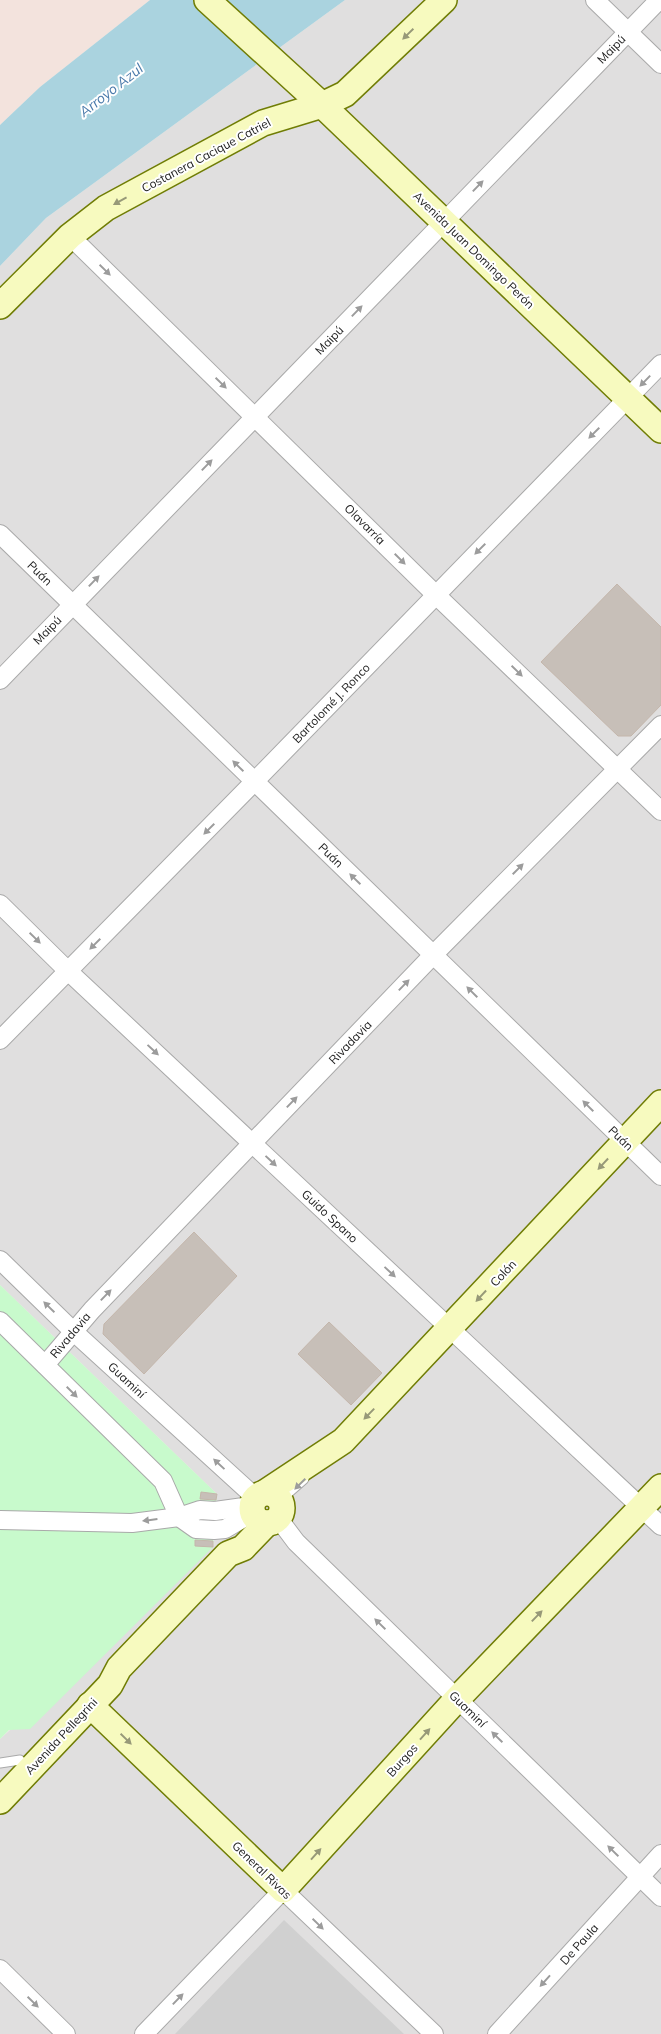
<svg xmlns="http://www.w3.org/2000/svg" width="661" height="2034" font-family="Mulish,sans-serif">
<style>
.residential{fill:#e0dfdf}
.religious{fill:#d0d0d0}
.military{fill:#f3e3dd}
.park{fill:#c8facc}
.water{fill:#aad3df}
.building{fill:#c7bfb8;stroke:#c4b6ab}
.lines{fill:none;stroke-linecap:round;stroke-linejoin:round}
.service-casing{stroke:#a9a9a9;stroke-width:11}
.minor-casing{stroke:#a9a9a9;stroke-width:20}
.secondary-casing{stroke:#707d05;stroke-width:28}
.service{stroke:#fff;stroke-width:9}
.minor{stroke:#fff;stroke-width:18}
.secondary{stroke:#f7fabf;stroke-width:25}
.oneway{fill:#979978}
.oneway2{fill:#9c9c9c}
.labels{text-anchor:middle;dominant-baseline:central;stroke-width:4;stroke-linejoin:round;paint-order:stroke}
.street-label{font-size:12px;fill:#222;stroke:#fff}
.water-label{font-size:14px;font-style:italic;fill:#4a7aab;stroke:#fff}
</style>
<rect width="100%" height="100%" fill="#f2efe9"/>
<polygon class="residential" points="345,0 661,0 661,2034 0,2034 0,1739 213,1547 217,1494 0,1285 0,266 46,218"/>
<polygon class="religious" points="284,1920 404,2034 175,2034"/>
<polygon class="military" points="0,0 150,0 40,87 0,125"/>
<polygon class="park" points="0,1285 217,1494 213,1547 30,1729 9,1730 0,1739"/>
<polygon class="water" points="150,0 345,0 46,218 0,266 0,125 40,87"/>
<g class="building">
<polygon points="617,584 661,627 661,705 631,736 618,736 541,662"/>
<polygon points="194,1232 237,1276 144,1374 103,1334 104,1324"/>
<polygon points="329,1322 382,1373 351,1405 298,1354"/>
<polygon points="201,1492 217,1494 216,1500 200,1499"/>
<polygon points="195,1540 213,1541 213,1547 195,1546"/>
</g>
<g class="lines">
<g class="service-casing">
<g id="service">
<polyline points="280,1500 304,1479"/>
<polyline points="0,1763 20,1760"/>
</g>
</g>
<g class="minor-casing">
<g id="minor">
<polyline points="595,0 661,64"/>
<polyline points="70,236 435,594 661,811"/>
<polyline points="0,534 661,1176"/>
<polyline points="0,680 659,0"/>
<polyline points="0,904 68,971 661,1526"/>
<polyline points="0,1040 254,782 661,364"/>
<polyline points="0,1260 74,1332 255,1497"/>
<polyline points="0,1321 163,1481 179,1517 196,1529 214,1530 225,1529 252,1513"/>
<polyline points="45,1365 92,1310 434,954 661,725"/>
<polyline points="278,1518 296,1542 661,1897"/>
<polyline points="0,1520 132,1523 179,1517 200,1510 215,1511 251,1506"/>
<polyline points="0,1969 66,2034"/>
<polyline points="144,2034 283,1890 434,2034"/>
<polyline points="497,2034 661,1854"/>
</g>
</g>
<g class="secondary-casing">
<g id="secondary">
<polyline points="207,0 322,105 661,430"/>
<polyline points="0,306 70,236 106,208 263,123 322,105 345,94 444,0"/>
<polyline points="266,1492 343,1441 661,1103"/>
<circle cx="267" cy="1508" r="15"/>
<polyline points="90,1705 283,1890 457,1699 661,1487"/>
<polyline points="0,1801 110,1685 119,1668 228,1554 243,1548 267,1523"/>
</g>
</g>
<use href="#service" class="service"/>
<use href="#minor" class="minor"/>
<use href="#secondary" class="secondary"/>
</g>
<defs><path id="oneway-solid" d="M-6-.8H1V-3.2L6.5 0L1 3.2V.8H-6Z" transform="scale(1.25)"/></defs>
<g class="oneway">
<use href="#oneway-solid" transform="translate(408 34) rotate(136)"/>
<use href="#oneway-solid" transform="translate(120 201) rotate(151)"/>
<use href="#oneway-solid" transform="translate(603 1164) rotate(133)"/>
<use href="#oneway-solid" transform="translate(481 1296) rotate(133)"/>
<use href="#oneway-solid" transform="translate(369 1414) rotate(134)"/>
<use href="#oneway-solid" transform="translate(537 1616) rotate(-46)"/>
<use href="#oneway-solid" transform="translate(425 1734) rotate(-48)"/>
<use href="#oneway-solid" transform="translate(126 1739) rotate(44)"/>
<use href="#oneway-solid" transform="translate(316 1854) rotate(-48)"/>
</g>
<g class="oneway2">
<use href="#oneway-solid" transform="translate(478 186) rotate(-46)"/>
<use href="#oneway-solid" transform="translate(105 270) rotate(44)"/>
<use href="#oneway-solid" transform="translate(357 311) rotate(-46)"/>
<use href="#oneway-solid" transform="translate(645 381) rotate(134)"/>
<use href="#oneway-solid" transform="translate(221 383) rotate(44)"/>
<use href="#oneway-solid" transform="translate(594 433) rotate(135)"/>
<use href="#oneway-solid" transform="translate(207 465) rotate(-46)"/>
<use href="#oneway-solid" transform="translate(480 549) rotate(135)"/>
<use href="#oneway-solid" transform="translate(400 559) rotate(45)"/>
<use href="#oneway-solid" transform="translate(94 581) rotate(-46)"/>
<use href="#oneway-solid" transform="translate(517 671) rotate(44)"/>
<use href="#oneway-solid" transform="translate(238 766) rotate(-136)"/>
<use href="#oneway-solid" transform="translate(209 829) rotate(135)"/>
<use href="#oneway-solid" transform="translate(518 869) rotate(-45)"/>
<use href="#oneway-solid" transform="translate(355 879) rotate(-136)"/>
<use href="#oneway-solid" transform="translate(35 938) rotate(44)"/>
<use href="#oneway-solid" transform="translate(95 944) rotate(135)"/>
<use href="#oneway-solid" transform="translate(404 985) rotate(-46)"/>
<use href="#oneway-solid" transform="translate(472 992) rotate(-135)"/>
<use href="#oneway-solid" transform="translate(153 1050) rotate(43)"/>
<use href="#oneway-solid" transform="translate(292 1102) rotate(-46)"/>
<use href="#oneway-solid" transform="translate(588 1106) rotate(-135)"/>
<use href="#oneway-solid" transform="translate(271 1161) rotate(43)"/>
<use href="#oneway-solid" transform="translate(390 1272) rotate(43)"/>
<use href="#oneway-solid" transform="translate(106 1295) rotate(-46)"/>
<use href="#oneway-solid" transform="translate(49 1307) rotate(-136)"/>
<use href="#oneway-solid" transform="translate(72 1392) rotate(45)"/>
<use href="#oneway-solid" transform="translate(219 1464) rotate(-137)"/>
<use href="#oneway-solid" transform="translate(300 1484) rotate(135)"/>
<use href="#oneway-solid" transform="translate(150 1520) rotate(173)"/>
<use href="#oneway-solid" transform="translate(380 1624) rotate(-136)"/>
<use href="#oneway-solid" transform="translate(497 1737) rotate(-136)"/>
<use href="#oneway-solid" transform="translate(613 1851) rotate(-136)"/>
<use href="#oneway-solid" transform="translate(318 1924) rotate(44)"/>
<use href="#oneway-solid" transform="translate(545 1981) rotate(132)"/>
<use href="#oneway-solid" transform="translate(178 1999) rotate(-46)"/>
<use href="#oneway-solid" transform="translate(33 2002) rotate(44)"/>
</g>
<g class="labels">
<g class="street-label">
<text transform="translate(611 49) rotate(-46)">Maipú</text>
<text transform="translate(206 155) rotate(-28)">Costanera Cacique Catriel</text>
<text transform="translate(474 250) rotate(44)">Avenida Juan Domingo Perón</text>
<text transform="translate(329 340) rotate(-46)">Maipú</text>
<text transform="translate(365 524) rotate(45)">Olavarría</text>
<text transform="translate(40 573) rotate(44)">Puán</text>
<text transform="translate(47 630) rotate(-46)">Maipú</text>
<text transform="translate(331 703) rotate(-46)">Bartolomé J. Ronco</text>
<text transform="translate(331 855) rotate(44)">Puán</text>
<text transform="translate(350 1042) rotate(-46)">Rivadavia</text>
<text transform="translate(621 1138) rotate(44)">Puán</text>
<text transform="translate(330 1216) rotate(43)">Guido Spano</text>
<text transform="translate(503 1273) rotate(-47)">Colón</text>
<text transform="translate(70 1335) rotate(-50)">Rivadavia</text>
<text transform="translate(127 1380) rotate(43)">Guaminí</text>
<text transform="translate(468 1709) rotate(44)">Guaminí</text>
<text transform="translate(61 1736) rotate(-47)">Avenida Pellegrini</text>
<text transform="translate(402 1760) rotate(-48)">Burgos</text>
<text transform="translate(262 1870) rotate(44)">General Rivas</text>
<text transform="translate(579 1944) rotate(-48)">De Paula</text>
</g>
<g class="water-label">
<text transform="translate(111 90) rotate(-38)">Arroyo Azul</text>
</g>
</g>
</svg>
